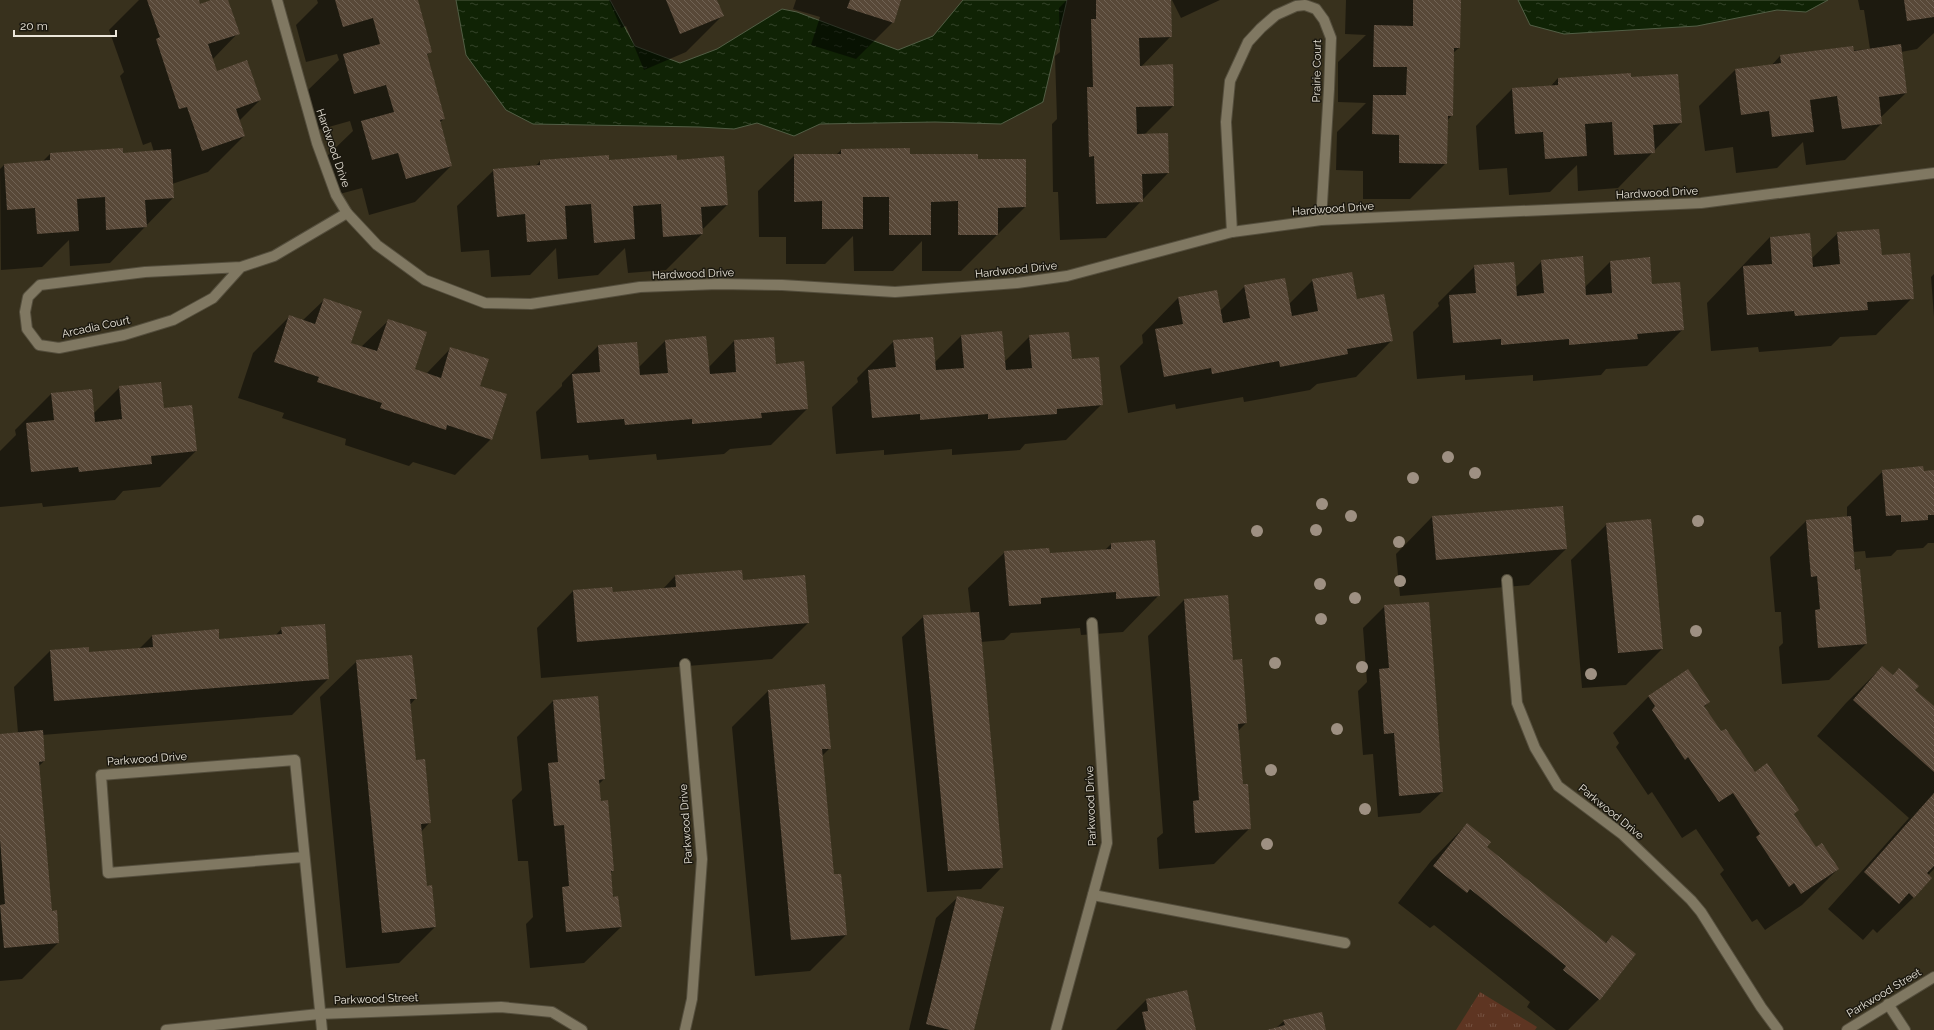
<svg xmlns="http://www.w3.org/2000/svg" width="1934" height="1030" font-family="Raleway,sans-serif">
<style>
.grass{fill:url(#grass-tufts)}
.water{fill:url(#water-ripples);stroke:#525e45}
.shadow{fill:#0007}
.building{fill:url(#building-back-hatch)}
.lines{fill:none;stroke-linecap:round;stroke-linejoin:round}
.lane-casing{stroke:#544e3d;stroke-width:12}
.street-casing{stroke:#544e3d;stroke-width:12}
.lane{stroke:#807862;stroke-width:10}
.street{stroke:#807862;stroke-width:10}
.tree{fill:#9e9082}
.labels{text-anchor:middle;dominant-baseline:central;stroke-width:3;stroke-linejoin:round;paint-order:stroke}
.street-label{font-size:11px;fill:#ebe6da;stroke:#1c1910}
</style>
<defs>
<pattern id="grass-tufts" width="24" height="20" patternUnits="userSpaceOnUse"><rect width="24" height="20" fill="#5e3522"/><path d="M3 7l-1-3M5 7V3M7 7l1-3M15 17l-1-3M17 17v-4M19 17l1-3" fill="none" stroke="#755242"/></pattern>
<pattern id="water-ripples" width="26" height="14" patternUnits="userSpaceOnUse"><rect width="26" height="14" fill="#102305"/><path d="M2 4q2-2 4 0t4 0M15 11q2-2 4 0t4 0" fill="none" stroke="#334329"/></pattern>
<pattern id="building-back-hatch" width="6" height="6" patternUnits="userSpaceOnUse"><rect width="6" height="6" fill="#584838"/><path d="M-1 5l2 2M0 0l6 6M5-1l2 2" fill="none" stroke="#706254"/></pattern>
</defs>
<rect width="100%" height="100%" fill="#38311d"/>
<polygon class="grass" points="1480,992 1537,1027 1535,1030 1456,1030"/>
<g class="water">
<polygon points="456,0 610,0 635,46 680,63 717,49 782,9 797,12 898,50 933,36 963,0 1067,0 1043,102 1001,124 935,122 820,124 794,136 757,123 734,129 699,127 533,124 506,110 466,55"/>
<polygon points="1518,0 1828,0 1806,12 1777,10 1697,26 1564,34 1530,25"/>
</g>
<g class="shadow">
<polygon points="139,0 198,0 200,5 214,0 227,0 238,33 212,60 216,72 260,100 239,121 244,136 208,172 172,184 173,198 110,263 70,266 69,240 42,267 1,270 0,169 4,165 42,162 50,154 122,154 154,152 151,142 143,145 120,76 124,72 109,30"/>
<polygon points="317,0 417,0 431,51 426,56 444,119 439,123 451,166 415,202 369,215 362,188 336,195 325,158 353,131 350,121 318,130 307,91 339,60 337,54 306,62 296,25 318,3"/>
<polygon points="609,0 717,0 722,16 686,52 644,70 626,26 621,28"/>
<polygon points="796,0 900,0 893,22 856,59 811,45 820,17 793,9"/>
<polygon points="1067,0 1170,0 1171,36 1141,67 1173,106 1144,135 1167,134 1168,173 1106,238 1060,240 1058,192 1053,192 1052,124 1057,119 1055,56 1060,52 1059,8"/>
<polygon points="1172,0 1220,0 1181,18"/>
<polygon points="1346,0 1460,0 1459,48 1453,53 1452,115 1447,121 1446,163 1410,199 1363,199 1363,171 1336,170 1337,132 1366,103 1338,102 1338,62 1366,35 1345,34"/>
<polygon points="1858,0 1934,0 1934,33 1917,49 1901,52 1906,93 1880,118 1881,124 1845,160 1806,165 1803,142 1777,168 1736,173 1733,147 1705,151 1699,106 1735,70 1771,66 1780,56 1870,49 1864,10 1860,10"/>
<polygon points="1558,78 1630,79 1681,123 1618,188 1578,191 1577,165 1550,192 1509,195 1507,168 1479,170 1476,126 1512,89 1550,87"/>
<polygon points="841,150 977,160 1025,207 961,271 922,271 922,241 893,271 854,271 853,236 825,264 786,264 786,237 759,237 758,191 795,155 836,155"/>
<polygon points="540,161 676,161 727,205 702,230 702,234 666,270 628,273 625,248 598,275 558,279 556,248 530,275 491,277 489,250 461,252 457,206 494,170 535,167"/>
<polygon points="1838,233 1881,256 1912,298 1876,335 1840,337 1831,346 1759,352 1758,347 1711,351 1707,303 1770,237 1809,234 1811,259"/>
<polygon points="1542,261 1584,288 1610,262 1651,285 1683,329 1647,366 1606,369 1601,375 1533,381 1533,375 1465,380 1465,375 1417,379 1413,332 1439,306 1438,303 1475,266 1515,288"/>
<polygon points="1934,274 1934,317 1931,277"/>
<polygon points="1313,280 1356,300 1392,340 1356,377 1317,384 1310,390 1244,402 1243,397 1176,409 1175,404 1128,413 1120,366 1143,343 1142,335 1178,298 1216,291 1220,311 1245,286 1289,304"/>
<polygon points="324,300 349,343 361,347 388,321 414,370 426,374 451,348 479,386 491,439 455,475 413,462 409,466 345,445 346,439 282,418 284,413 238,398 253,353 289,317 302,321"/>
<polygon points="961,336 1004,362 1030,336 1071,360 1102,404 1066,440 1025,444 1020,450 952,455 952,449 884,455 884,450 836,454 832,407 858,382 857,378 894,341 934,363"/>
<polygon points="665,341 708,368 734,341 775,365 807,409 771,445 730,449 724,454 657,460 656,454 589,460 588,455 541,459 536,412 562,386 562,383 598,346 638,368"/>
<polygon points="120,387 163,410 196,451 160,487 123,491 115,500 43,507 42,503 0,507 0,451 16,435 15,430 51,394 94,413"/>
<polygon points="1883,471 1934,471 1934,548 1934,543 1928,543 1923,548 1897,550 1891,556 1866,558 1865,551 1853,552 1866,644 1829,680 1782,684 1779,647 1783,643 1781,612 1775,612 1770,557 1806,521 1847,517 1847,507"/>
<polygon points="1432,517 1566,549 1529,585 1400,596 1396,554"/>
<polygon points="1607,524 1662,649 1626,685 1582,688 1571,560"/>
<polygon points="1111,544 1159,595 1123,632 1081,635 1080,628 1011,633 1004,640 981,642 1002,867 981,889 927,892 902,637 924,616 971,614 968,588 1005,552 1049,554 1105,550"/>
<polygon points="675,576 742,581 808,623 772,659 541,678 537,628 573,591 612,593 662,590"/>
<polygon points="1184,600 1232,661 1246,723 1238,731 1242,785 1250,828 1214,864 1159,869 1157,838 1163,833 1148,636"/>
<polygon points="1385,606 1442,792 1420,813 1378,817 1373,754 1363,755 1358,691 1367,682 1363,628"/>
<polygon points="282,628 328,679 292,715 42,735 44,761 38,767 51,912 58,943 22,979 0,981 0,735 18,733 14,687 50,651 88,653 139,649 152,636 218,640 275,636"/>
<polygon points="357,661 416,698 410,705 415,761 430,822 421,832 426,887 435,927 399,963 346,968 320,697"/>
<polygon points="1882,667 1914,690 1934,708 1934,869 1928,875 1914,897 1877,933 1873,929 1863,940 1828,909 1909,818 1817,736 1846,703"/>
<polygon points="768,691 830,748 822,756 833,875 846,935 810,971 755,976 732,727"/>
<polygon points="1649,696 1709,702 1704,707 1721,733 1754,773 1794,814 1816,848 1838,869 1802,905 1765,930 1757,919 1752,922 1720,874 1724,870 1696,829 1682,838 1652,792 1648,795 1616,747 1619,743 1613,733"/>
<polygon points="597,697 604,779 598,785 613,870 610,874 612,898 621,927 584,963 530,968 526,924 533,917 528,861 518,861 512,800 522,790 517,737 553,701"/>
<polygon points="1467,824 1485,847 1605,943 1612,936 1599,999 1568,1030 1556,1030 1527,1007 1530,1002 1434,925 1430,928 1398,903 1431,861"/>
<polygon points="958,897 973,1030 909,1030 936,918"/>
<polygon points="1146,1000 1195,1030 1116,1030"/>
<polygon points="1284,1021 1325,1030 1269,1030 1276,1028"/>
</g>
<g class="building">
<polygon points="147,0 199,0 200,4 211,0 228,0 240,34 208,44 217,71 247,60 261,100 236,109 245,136 202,151 187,107 179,109 156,39 160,37"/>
<polygon points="335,0 418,0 432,52 427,54 445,119 440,120 452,166 406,179 398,153 372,160 361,121 394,112 386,85 354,94 343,54 380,44 373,18 343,27"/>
<polygon points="666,0 717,0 724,16 680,34"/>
<polygon points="850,0 901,0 894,23 847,8"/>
<polygon points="1096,0 1171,0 1172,37 1139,38 1140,66 1173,64 1174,106 1136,107 1137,134 1168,133 1169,173 1142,174 1143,202 1096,204 1094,156 1089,157 1087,87 1093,87 1091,19 1096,19"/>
<polygon points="1413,0 1461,0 1460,48 1454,48 1453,116 1448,116 1447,164 1399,163 1399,135 1372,134 1373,95 1406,95 1407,67 1373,67 1374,25 1413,26"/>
<polygon points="1904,0 1934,0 1934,17 1907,21"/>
<polygon points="1901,44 1907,93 1879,97 1882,124 1842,129 1837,96 1810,100 1814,132 1772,137 1769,111 1741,115 1735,69 1781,63 1780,55 1853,46 1854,51"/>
<polygon points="1631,73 1631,77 1678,74 1682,123 1653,125 1655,153 1614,155 1612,122 1585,124 1587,156 1545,159 1543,132 1515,134 1512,88 1558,85 1558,78"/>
<polygon points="123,148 123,153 171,149 174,198 145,200 147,227 106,230 105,197 77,199 79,231 37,234 35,208 7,210 4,164 50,160 50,153"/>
<polygon points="910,148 910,154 978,154 978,159 1026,159 1026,207 998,208 998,235 958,235 958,201 931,202 931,235 889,235 889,197 863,197 863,229 822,229 822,201 794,202 794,154 841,154 841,149"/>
<polygon points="609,155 609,160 677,155 677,160 724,156 728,205 701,207 703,234 663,237 661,204 633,206 635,239 594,243 591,204 565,206 567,239 527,242 525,214 497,217 493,169 540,165 540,160"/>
<polygon points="1879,229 1882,255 1910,253 1914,299 1867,302 1868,310 1795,316 1794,311 1747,315 1743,266 1772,264 1770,237 1810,233 1813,267 1840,264 1837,232"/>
<polygon points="1583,256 1586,295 1612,293 1610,261 1650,257 1652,284 1680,282 1684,330 1637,334 1638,339 1569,345 1569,339 1501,345 1501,339 1453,343 1449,295 1476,293 1474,265 1514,262 1517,296 1544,293 1541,260"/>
<polygon points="1352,272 1357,299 1384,294 1393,341 1347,349 1348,354 1280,367 1279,361 1212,374 1211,368 1164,377 1155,329 1183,324 1178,297 1217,290 1223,323 1250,318 1244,285 1285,278 1292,316 1318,311 1312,279"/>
<polygon points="324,298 362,311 351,343 377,351 388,319 427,332 415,369 441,378 450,347 489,359 480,386 507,394 492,440 447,425 446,430 380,408 382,403 317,382 319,377 274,362 289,315 315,324"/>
<polygon points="1002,331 1006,370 1032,368 1029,335 1069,332 1072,359 1099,357 1103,405 1057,409 1057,414 988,419 988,414 920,420 920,414 872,418 868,370 896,367 893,340 933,337 936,370 964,368 961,335"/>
<polygon points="706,336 710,374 736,372 734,340 774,337 776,364 804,361 808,409 761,413 762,418 692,424 692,419 625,425 624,419 577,423 572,374 600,372 598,345 637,342 640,375 668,373 665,340"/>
<polygon points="161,382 164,408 192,405 197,451 151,456 152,464 79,472 78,467 31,472 26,423 54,420 51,393 92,389 95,422 122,419 119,386"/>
<polygon points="1923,466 1924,471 1934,470 1934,515 1928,515 1928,520 1901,522 1901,515 1886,516 1882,470"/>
<polygon points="1563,506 1567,549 1436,560 1432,516"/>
<polygon points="1851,516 1855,570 1860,569 1867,644 1818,648 1815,610 1820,609 1817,576 1811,577 1806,520"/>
<polygon points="1651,519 1663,649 1618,653 1606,523"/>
<polygon points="1155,540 1160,596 1116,599 1116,592 1041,598 1041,604 1009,606 1004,551 1049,548 1050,553 1111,549 1111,543"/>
<polygon points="742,570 743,580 805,575 809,623 577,642 573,590 612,587 613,592 676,587 675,575"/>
<polygon points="1228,595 1233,660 1242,659 1247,723 1238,724 1243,784 1248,784 1251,829 1195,833 1193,801 1199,800 1184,599"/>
<polygon points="1429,602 1443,792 1399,796 1394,733 1384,734 1379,669 1389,668 1384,605"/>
<polygon points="979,612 1003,868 948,871 923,615"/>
<polygon points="325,624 329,679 54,701 50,650 89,647 89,652 153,647 152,635 219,629 219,639 282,634 281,627"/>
<polygon points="412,655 417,699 410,699 416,760 425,759 431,823 421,824 427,886 432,885 436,927 382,933 356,660"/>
<polygon points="1882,666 1893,675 1899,668 1919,686 1915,690 1934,706 1934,772 1853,700"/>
<polygon points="1688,669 1710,702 1704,706 1721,731 1726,729 1755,772 1767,763 1799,810 1794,814 1816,847 1822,843 1839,869 1801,894 1794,883 1789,887 1756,837 1760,834 1733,793 1719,802 1688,757 1685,760 1652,710 1655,706 1648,696"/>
<polygon points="825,684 831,749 822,749 834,874 841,874 847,935 791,940 768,690"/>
<polygon points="598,696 605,779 599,780 601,801 608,800 614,871 611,871 613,897 618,896 622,927 566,932 562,887 569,886 564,825 554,826 548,763 558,762 553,700"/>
<polygon points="43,730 45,761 39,762 52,911 57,910 59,943 4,948 0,905 5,904 0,839 0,734"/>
<polygon points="1934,793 1934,866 1927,873 1932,878 1914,898 1909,893 1899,904 1864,872"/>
<polygon points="1467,823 1491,842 1487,847 1606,943 1612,935 1636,954 1600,1000 1563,970 1566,966 1470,889 1467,893 1433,866"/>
<polygon points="957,896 1004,907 974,1030 950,1030 926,1024"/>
<polygon points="1187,990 1196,1030 1146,1030 1142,1012 1148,1011 1146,999"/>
<polygon points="1322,1012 1326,1030 1267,1030 1285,1025 1283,1020"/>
</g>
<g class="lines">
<g class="lane-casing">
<polyline id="lane" points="1093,895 1345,943"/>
</g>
<g class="street-casing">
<g id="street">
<polyline points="277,0 317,143 336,195 347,213 377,245 425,280 485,303 531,304 640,287 718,284 782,285 895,292 1017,283 1067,276 1232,232 1321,220 1701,203 1934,173"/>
<polyline points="1232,232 1226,122 1230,81 1248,42 1261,28 1276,15 1296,6 1305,5 1316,9 1324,20 1331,38 1329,89 1321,220"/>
<polyline points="241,267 213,298 173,320 124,335 59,348 39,345 27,329 25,312 28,297 40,285 145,272 241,267 274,256 347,213"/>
<polyline points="1507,580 1517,703 1535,748 1558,786 1622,834 1691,900 1701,912 1761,1007 1778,1030"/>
<polyline points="304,857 108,873 101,775 295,760 322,1030"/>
<polyline points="1888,1004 1905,1030"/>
<polyline points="166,1030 319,1014 501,1007 552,1012 582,1030"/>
<polyline points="685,1030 692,999 702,859 685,664"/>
<polyline points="1056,1030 1107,843 1092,623"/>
<polyline points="1847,1030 1934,977"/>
</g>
</g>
<use href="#lane" class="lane"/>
<use href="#street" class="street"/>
</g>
<g class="tree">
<circle cx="1448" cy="457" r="6"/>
<circle cx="1475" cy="473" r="6"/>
<circle cx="1413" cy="478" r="6"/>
<circle cx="1322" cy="504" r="6"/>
<circle cx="1351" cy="516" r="6"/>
<circle cx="1698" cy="521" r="6"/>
<circle cx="1316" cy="530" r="6"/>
<circle cx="1257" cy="531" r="6"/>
<circle cx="1399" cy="542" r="6"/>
<circle cx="1400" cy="581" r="6"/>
<circle cx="1320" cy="584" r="6"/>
<circle cx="1355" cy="598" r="6"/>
<circle cx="1321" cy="619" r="6"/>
<circle cx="1696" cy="631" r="6"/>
<circle cx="1275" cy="663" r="6"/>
<circle cx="1362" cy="667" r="6"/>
<circle cx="1591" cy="674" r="6"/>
<circle cx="1337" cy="729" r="6"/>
<circle cx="1271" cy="770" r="6"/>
<circle cx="1365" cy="809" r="6"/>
<circle cx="1267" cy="844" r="6"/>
</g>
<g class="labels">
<g class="street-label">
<text transform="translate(1317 71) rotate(-89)">Prairie Court</text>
<text transform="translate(333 148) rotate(71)">Hardwood Drive</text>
<text transform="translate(1657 193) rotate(-3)">Hardwood Drive</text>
<text transform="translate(1333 209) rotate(-4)">Hardwood Drive</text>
<text transform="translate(1016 270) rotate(-6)">Hardwood Drive</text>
<text transform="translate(693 274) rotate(-2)">Hardwood Drive</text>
<text transform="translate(96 327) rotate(-12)">Arcadia Court</text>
<text transform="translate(147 759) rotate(-4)">Parkwood Drive</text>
<text transform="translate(1091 806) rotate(-92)">Parkwood Drive</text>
<text transform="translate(1611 812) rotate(39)">Parkwood Drive</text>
<text transform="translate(686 824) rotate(-94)">Parkwood Drive</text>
<text transform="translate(1884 993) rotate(-31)">Parkwood Street</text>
<text transform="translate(376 999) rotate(-2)">Parkwood Street</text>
</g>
</g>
<path d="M14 30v6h102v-6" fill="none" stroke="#ebe6da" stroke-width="2"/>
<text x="20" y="30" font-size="12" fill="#ebe6da" stroke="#1c1910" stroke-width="3" paint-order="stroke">20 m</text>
</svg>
